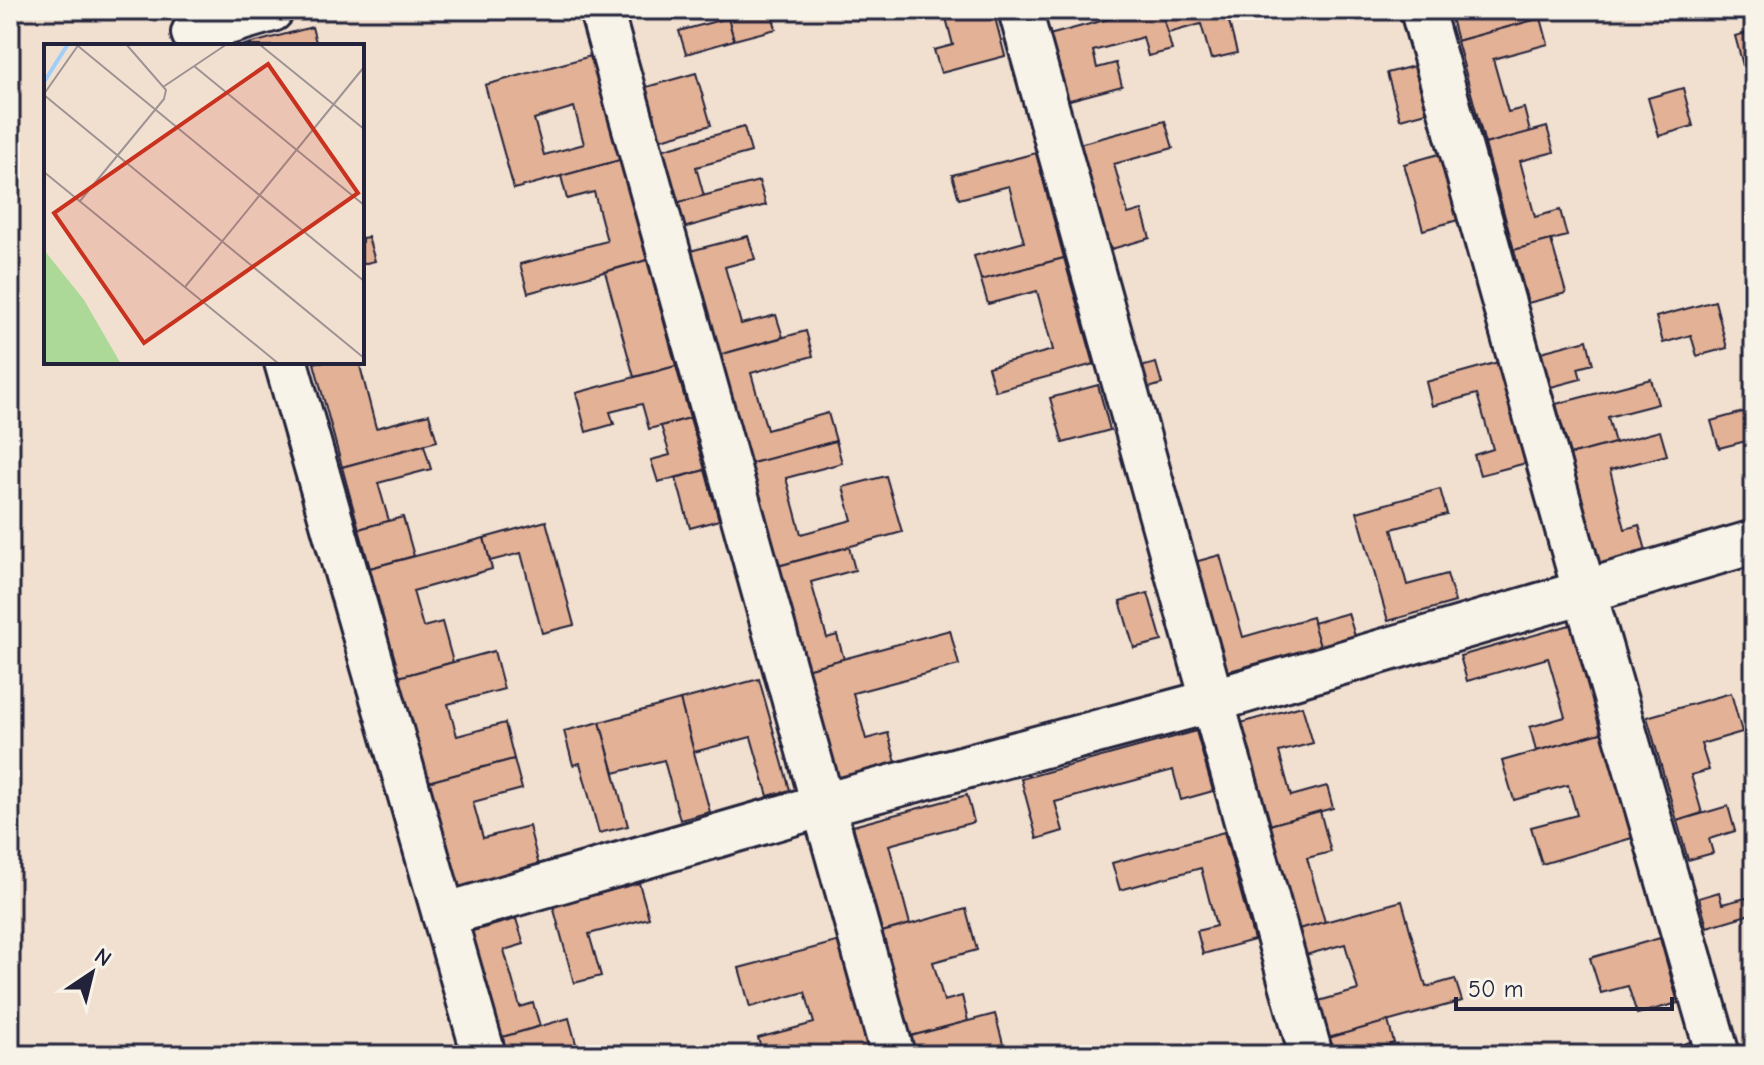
<svg xmlns="http://www.w3.org/2000/svg" width="1764" height="1065" font-family="'Comic Neue',sans-serif">
<style>
.building{fill:#e3b195;stroke:#22223b;stroke-width:2;fill-rule:evenodd}
.lines{fill:none;stroke-linecap:round;stroke-linejoin:round}
.minor-casing{stroke:#22223b;stroke-width:48}
.minor{stroke:#f7f3e8;stroke-width:42}
.inset-river{fill:none;stroke:#a0cefb;stroke-width:4}
.inset-road{fill:none;stroke:#9e9394;stroke-width:2}
.view{fill:#c8321e;fill-opacity:0.15;stroke:#c8321e;stroke-width:4}
.inset-edge{fill:none;stroke:#22223b;stroke-width:4}
</style>
<rect width="100%" height="100%" fill="#f1dfcf"/>
<filter id="ink" filterUnits="userSpaceOnUse"><feTurbulence type="fractalNoise" baseFrequency=".0125" numOctaves="2"/><feDisplacementMap in="SourceGraphic" scale="16" xChannelSelector="R" yChannelSelector="G"/><feConvolveMatrix kernelMatrix="1 2 1 2 8 2 1 2 1" color-interpolation-filters="sRGB"/></filter>
<g filter="url(#ink)">
<g class="building">
<polygon points="755,10 771,10 776,29 734,40 728,18"/>
<polygon points="944,10 993,10 1005,56 941,73 934,50 953,45"/>
<polygon points="1142,10 1161,10 1172,50 1148,56 1143,37 1093,51 1097,68 1116,63 1122,86 1066,101 1049,35"/>
<polygon points="1161,10 1226,10 1237,53 1211,59 1201,24 1168,33"/>
<polygon points="1449,10 1524,10 1527,22 1457,41"/>
<polygon points="728,18 734,40 686,54 679,31"/>
<polygon points="1541,18 1548,44 1493,59 1508,112 1524,108 1530,132 1485,144 1457,41"/>
<polygon points="312,27 317,46 241,46"/>
<polygon points="1754,31 1754,66 1744,69 1735,36"/>
<path d="M591 56 620 160 514 189 485 85ZM574 107 584 144 544 155 534 119Z"/>
<polygon points="1414,66 1427,112 1400,119 1387,73"/>
<polygon points="1754,66 1754,103 1744,69"/>
<polygon points="696,73 711,125 658,140 643,88"/>
<polygon points="1683,88 1693,126 1659,136 1648,98"/>
<polygon points="1165,121 1173,148 1114,164 1128,214 1142,210 1150,238 1108,250 1079,144"/>
<polygon points="744,127 751,152 696,167 704,196 676,203 661,150"/>
<polygon points="1547,127 1554,152 1520,161 1535,217 1560,210 1567,236 1514,250 1485,144"/>
<polygon points="1036,153 1064,258 981,280 974,256 1024,242 1009,186 959,199 952,175"/>
<polygon points="1439,154 1458,220 1423,230 1404,164"/>
<polygon points="620,160 647,260 528,293 520,264 607,241 594,192 567,199 561,176"/>
<polygon points="759,181 766,205 683,228 676,203"/>
<polygon points="748,236 755,259 725,267 741,324 776,315 783,337 719,355 690,251"/>
<polygon points="368,237 375,261 362,264 362,238"/>
<polygon points="1551,240 1566,293 1528,303 1514,250"/>
<polygon points="1064,258 1094,364 995,391 988,367 1053,350 1037,291 988,304 981,280"/>
<polygon points="647,260 676,366 634,377 605,272"/>
<polygon points="1715,301 1727,348 1697,356 1691,335 1663,343 1656,317"/>
<polygon points="806,331 813,356 751,373 767,430 828,413 836,441 749,464 719,355"/>
<polygon points="1587,340 1593,364 1578,368 1581,379 1551,387 1541,352"/>
<polygon points="1502,361 1530,462 1480,475 1474,455 1493,449 1477,394 1432,406 1426,382"/>
<polygon points="318,362 359,362 376,428 429,414 437,441 342,467 314,363"/>
<polygon points="1156,363 1162,384 1139,391 1133,369"/>
<polygon points="676,366 690,418 649,429 642,404 610,412 614,424 586,432 576,393"/>
<polygon points="1651,379 1658,404 1608,417 1615,443 1570,455 1556,404"/>
<polygon points="1098,385 1110,430 1063,443 1050,398"/>
<polygon points="1747,411 1754,439 1719,448 1711,421"/>
<polygon points="690,418 705,470 658,482 651,460 670,455 661,426"/>
<polygon points="1660,431 1667,455 1610,470 1625,529 1639,525 1648,558 1601,570 1570,455"/>
<polygon points="836,441 842,463 786,478 801,534 852,520 843,487 886,476 902,532 778,566 749,464"/>
<polygon points="424,445 431,469 378,483 389,521 359,529 342,467"/>
<polygon points="705,470 719,520 690,528 676,478"/>
<polygon points="1440,489 1447,514 1392,529 1407,585 1447,574 1455,602 1388,621 1357,512"/>
<polygon points="403,517 414,556 370,568 359,529"/>
<polygon points="546,521 574,625 542,633 521,553 490,561 484,538"/>
<polygon points="484,538 492,569 413,591 423,627 442,622 453,662 399,677 370,568"/>
<polygon points="849,547 855,570 811,582 827,638 837,635 844,659 806,669 778,566"/>
<polygon points="1220,555 1243,637 1312,617 1320,646 1222,673 1191,563"/>
<polygon points="1148,593 1162,641 1134,648 1120,601"/>
<polygon points="1348,613 1355,636 1320,646 1313,623"/>
<polygon points="1577,623 1608,731 1536,751 1530,727 1565,717 1548,658 1467,681 1460,656"/>
<polygon points="950,630 959,665 853,693 866,739 888,733 897,766 837,782 806,669"/>
<polygon points="494,651 504,689 448,704 457,736 505,723 514,759 428,782 399,677"/>
<polygon points="759,679 790,790 768,796 751,737 694,752 680,700"/>
<polygon points="1731,693 1742,732 1701,744 1709,770 1691,775 1702,813 1677,821 1647,717"/>
<polygon points="680,700 710,812 680,820 664,760 614,773 600,722"/>
<polygon points="1302,706 1313,743 1279,752 1291,796 1327,786 1333,808 1266,826 1237,724"/>
<polygon points="600,722 628,826 599,833 580,763 573,765 564,731"/>
<polygon points="1196,731 1213,791 1181,800 1173,770 1055,802 1063,831 1037,839 1021,779"/>
<polygon points="1608,731 1639,836 1542,864 1531,827 1577,815 1568,785 1514,800 1502,761"/>
<polygon points="514,759 522,789 473,802 483,838 529,826 540,870 458,892 428,782"/>
<polygon points="967,795 974,822 889,845 910,924 882,932 853,826"/>
<polygon points="1728,806 1735,831 1709,839 1713,853 1688,860 1677,821"/>
<polygon points="1320,811 1331,852 1307,858 1325,922 1295,930 1266,826"/>
<polygon points="1224,832 1254,940 1203,954 1197,931 1216,926 1201,868 1120,890 1112,863"/>
<polygon points="639,883 649,918 589,934 601,976 574,983 553,906"/>
<polygon points="1719,892 1722,904 1754,896 1754,913 1707,927 1699,898"/>
<polygon points="1402,901 1426,987 1455,979 1462,1001 1325,1039 1315,1002 1358,990 1345,944 1302,956 1295,930"/>
<polygon points="966,909 977,950 933,962 944,1001 962,996 968,1021 911,1036 882,932"/>
<polygon points="516,919 524,944 504,950 520,1007 533,1003 540,1026 499,1038 469,932"/>
<polygon points="1660,938 1678,1003 1637,1014 1628,986 1601,993 1590,958"/>
<polygon points="840,941 869,1052 857,1055 763,1055 758,1038 814,1023 805,992 750,1007 739,968"/>
<polygon points="995,1014 1006,1055 916,1055 911,1036"/>
<polygon points="569,1018 578,1051 562,1055 504,1055 499,1038"/>
<polygon points="1388,1021 1394,1043 1377,1048 1379,1055 1329,1055 1325,1039"/>
<polygon points="1690,1042 1694,1055 1646,1055"/>
</g>
<g class="lines">
<g class="minor-casing">
<g id="minor">
<polyline points="601,10 893,1055"/>
<polyline points="1020,10 1311,1055"/>
<polyline points="1422,10 1584,590 1718,1055"/>
<polyline points="193,33 272,10"/>
<polyline points="286,362 484,1055"/>
<polyline points="444,915 823,805 1212,701 1754,542"/>
</g>
</g>
<use href="#minor" class="minor"/>
</g>
</g>
<g transform="translate(44 44)">
<rect width="320" height="320" fill="#f1dfcf"/>
<path d="M0 206 40 256 77 320H0Z" fill="#acd998"/>
<path class="inset-river" d="M0 38 24 0"/>
<path class="inset-road" d="M215 0 320 85M34 2 320 237M150 22 320 161M119 43 183 0M0 50 35 0M0 51 320 314M0 128 235 320M36 157 120 55 122 46 82 0M141 243 320 23"/>
<path class="view" d="M224 20 314 149 100 299 10 169Z"/>
<rect width="320" height="320" class="inset-edge"/>
</g>
<rect width="1764" height="1065" fill="none" stroke="#f7f3e8" stroke-width="40"/>
<rect x="20" y="20" width="1724" height="1025" fill="none" stroke="#22223b" stroke-width="3" filter="url(#ink)"/>
<g transform="translate(92 973) rotate(35)" stroke="#f7f3e8" stroke-width="6" paint-order="stroke">
<path d="M0-6L14 30L0 20L-14 30Z" fill="#22223b"/>
<text y="-12" font-size="22" font-weight="bold" text-anchor="middle" fill="#22223b">N</text>
</g>
<path d="M1456 997v12h216v-12" fill="none" stroke="#22223b" stroke-width="4"/>
<text x="1468" y="997" font-size="24" fill="#22223b" stroke="#f7f3e8" stroke-width="6" paint-order="stroke">50 m</text>
</svg>
